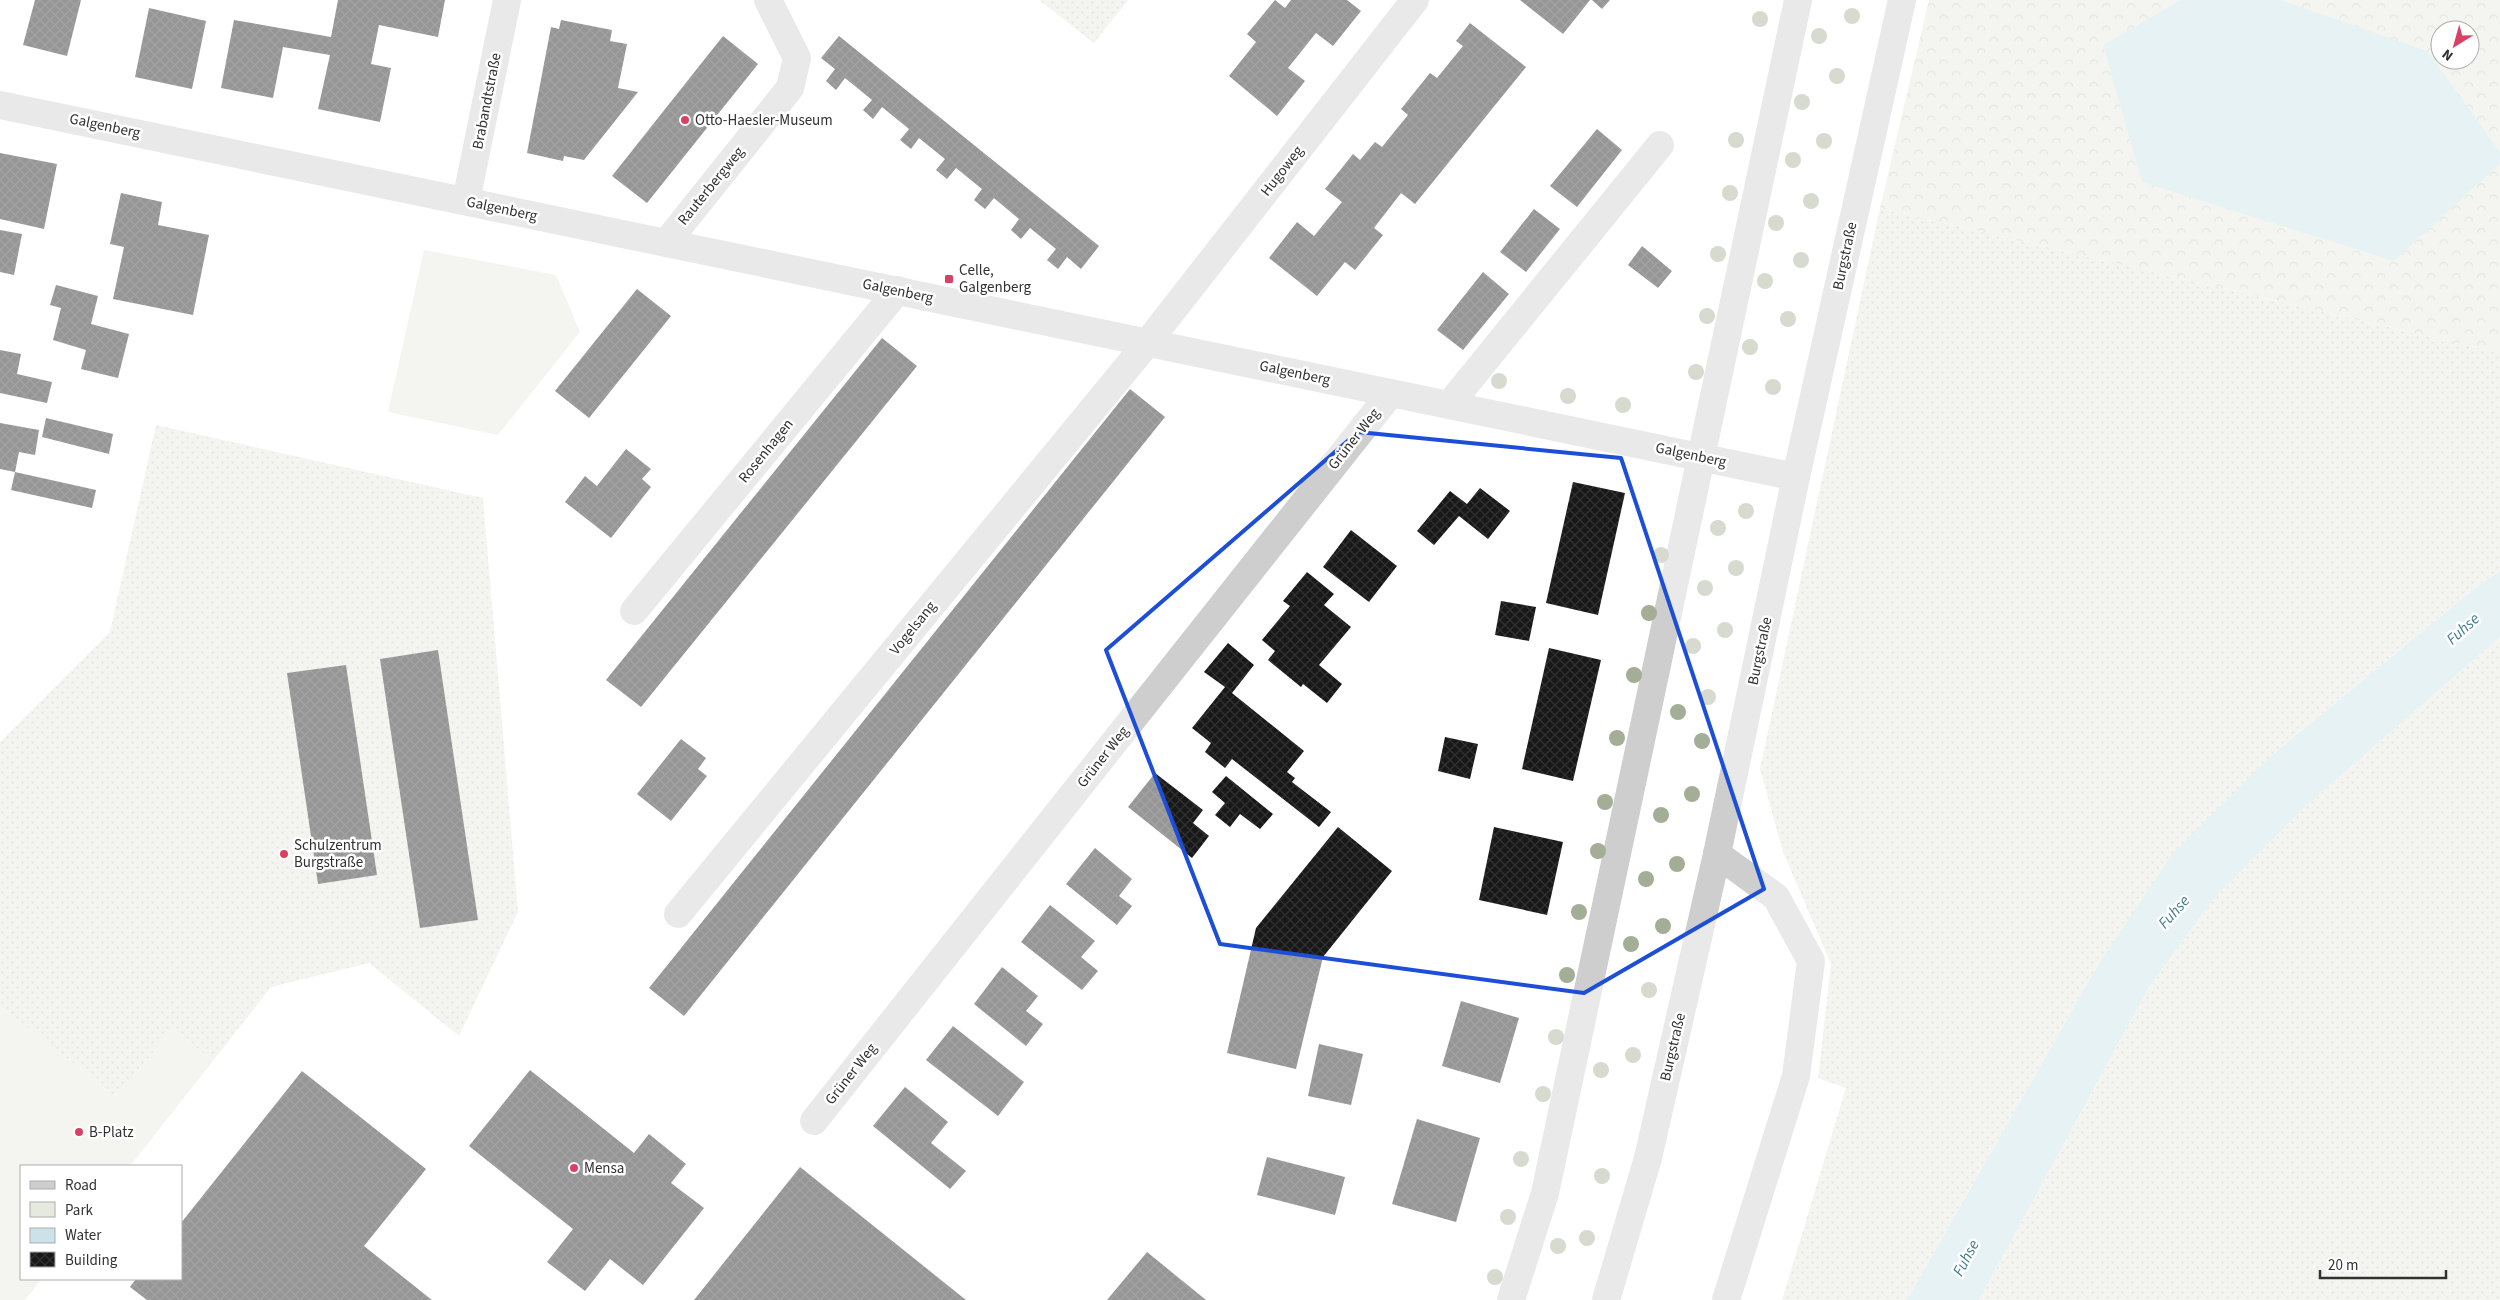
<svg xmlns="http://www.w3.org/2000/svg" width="2500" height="1300" font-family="'Source Sans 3',sans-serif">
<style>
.grass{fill:url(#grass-dots)}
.forest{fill:url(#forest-crowns);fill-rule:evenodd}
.park{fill:#e6e9dd}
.water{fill:#cbe2e9}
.building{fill:url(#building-cross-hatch)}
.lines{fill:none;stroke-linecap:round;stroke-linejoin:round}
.minor{stroke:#cecece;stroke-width:28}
.tree{fill:#a4ad96}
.marked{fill:none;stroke:#1d4ed8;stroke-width:4;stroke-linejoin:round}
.poi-dot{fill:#da4064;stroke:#fff;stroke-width:2}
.labels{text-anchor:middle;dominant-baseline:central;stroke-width:5;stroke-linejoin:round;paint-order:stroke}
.street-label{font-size:15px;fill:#313131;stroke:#fff}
.poi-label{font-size:15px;fill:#313131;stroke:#fff;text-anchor:start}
.water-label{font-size:16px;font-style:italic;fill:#437d8e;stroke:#fff}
</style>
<defs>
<pattern id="grass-dots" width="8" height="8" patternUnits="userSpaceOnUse" patternTransform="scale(1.25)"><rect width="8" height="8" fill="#e6e9dd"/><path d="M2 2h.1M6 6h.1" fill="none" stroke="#c6c8be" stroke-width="1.8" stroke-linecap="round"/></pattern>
<pattern id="forest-crowns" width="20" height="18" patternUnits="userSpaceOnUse" patternTransform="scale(1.25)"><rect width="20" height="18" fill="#e6e9dd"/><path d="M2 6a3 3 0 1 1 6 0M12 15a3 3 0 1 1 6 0" fill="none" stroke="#c6c8be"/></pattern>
<pattern id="building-cross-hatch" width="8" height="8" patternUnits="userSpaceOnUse" patternTransform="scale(1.25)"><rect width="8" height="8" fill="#181818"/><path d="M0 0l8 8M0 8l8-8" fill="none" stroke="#313131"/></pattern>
</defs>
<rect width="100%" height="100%" fill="#fff"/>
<g class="grass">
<polygon points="1039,0 1128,0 1094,43"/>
<polygon points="1880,208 2500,353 2500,571 2475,588 2272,755 2099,963 1907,1300 1782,1300 1846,1088 1818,1078 1831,964 1783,852 1760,769"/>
<polygon points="156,425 483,498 518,912 459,1036 369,963 271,987 213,1061 172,1029 117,1098 0,1006 0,742 110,632"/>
<polygon points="2500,637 2500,1300 1979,1300 2149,987 2212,901 2307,805"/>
</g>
<path class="forest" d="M1929 0H2500V353L1880 208ZM2440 30H2470V60H2440Z"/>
<g class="park">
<polygon points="424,250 556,275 580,332 498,435 388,412"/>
<polygon points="0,1006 117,1098 172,1029 213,1061 130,1166 21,1166 21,1279 42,1279 25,1300 0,1300"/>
</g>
<g class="water">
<polygon points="2181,0 2280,0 2427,51 2500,152 2500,164 2394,261 2142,182 2103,45"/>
<polygon points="2500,571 2500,637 2307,805 2212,901 2149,987 1979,1300 1907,1300 2099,963 2173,853 2272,755 2475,588"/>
</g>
<g class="building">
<polygon points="35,0 81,0 67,56 23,45"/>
<polygon points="338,0 445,0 438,37 379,25 371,64 391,68 380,122 318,109 330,55 283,47 273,98 221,88 234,20 331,37"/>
<polygon points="1275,0 1285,8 1291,0 1347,0 1361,11 1333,46 1316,33 1288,68 1305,81 1277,116 1229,76 1256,42 1247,34"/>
<polygon points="1520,0 1590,0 1563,34"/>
<polygon points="1592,0 1610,0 1602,9"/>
<polygon points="149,8 206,21 192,89 135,77"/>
<polygon points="561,20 612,30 610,41 627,44 618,88 638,92 584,160 564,156 563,161 527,153 551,27 559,29"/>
<polygon points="1470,23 1526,67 1415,204 1401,193 1374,228 1383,235 1355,270 1345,262 1317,296 1269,258 1297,222 1314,236 1342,202 1325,189 1353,154 1360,160 1375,142 1382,147 1408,115 1401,109 1430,73 1437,78 1463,46 1456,41"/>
<polygon points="723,36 758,64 647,203 612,176"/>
<polygon points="839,36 1099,246 1081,269 1067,257 1058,269 1047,260 1056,249 1030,228 1021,239 1011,230 1019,219 994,198 985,209 974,200 982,189 956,168 947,179 936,170 945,159 919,138 911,149 900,140 909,129 882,107 873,119 863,110 872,100 845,78 836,90 826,81 835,69 821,58"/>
<polygon points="1597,129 1622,150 1577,207 1550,186"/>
<polygon points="0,153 57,164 44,229 0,219"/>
<polygon points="121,193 162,202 158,225 209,235 193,315 113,299 124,247 110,244"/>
<polygon points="1534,209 1560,229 1526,272 1500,252"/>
<polygon points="0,230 22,234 14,275 0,272"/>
<polygon points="1642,246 1672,271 1658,288 1628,265"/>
<polygon points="1483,272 1509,294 1463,350 1437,330"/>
<polygon points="56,285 98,296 91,324 129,334 118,378 81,369 86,350 53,340 61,308 50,305"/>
<polygon points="637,289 671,316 589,418 555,391"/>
<polygon points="882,338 917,366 641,707 606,680"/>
<polygon points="0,350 21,354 17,374 52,382 47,403 0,393"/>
<polygon points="1130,389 1165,417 684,1016 649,988"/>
<polygon points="46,418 113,434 109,454 42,437"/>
<polygon points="0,423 39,430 35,455 19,452 15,472 96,490 92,508 11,490 15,472 0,469"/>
<polygon points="626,449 651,469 642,479 651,487 611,538 565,502 585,476 597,486"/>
<polygon points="1573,482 1625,493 1598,615 1546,603"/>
<polygon points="1480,488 1510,511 1488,539 1459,516 1434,545 1417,531 1450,491 1467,504"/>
<polygon points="1351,530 1397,566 1369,602 1323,567"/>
<polygon points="1307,572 1334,594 1324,605 1351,627 1319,665 1342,684 1327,703 1303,684 1301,687 1268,660 1275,651 1262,640 1290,606 1283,601"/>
<polygon points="1501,601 1536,607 1529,641 1495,635"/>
<polygon points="1228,643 1254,665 1232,693 1304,751 1287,772 1295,778 1292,782 1331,812 1319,827 1232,759 1225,768 1205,752 1211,743 1192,728 1225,687 1204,672"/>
<polygon points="1549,648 1601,660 1573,781 1522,769"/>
<polygon points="438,650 478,920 420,928 380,659"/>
<polygon points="346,665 377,875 318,884 287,673"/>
<polygon points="1445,737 1478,744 1470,779 1438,771"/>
<polygon points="681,739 706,758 698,769 707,776 671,821 637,794"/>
<polygon points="1155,773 1203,810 1193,823 1209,836 1192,858 1128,807"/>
<polygon points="1226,776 1273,814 1260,829 1240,814 1230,827 1215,815 1225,803 1212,792"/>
<polygon points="1338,827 1392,871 1323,957 1296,1069 1227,1053 1256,928"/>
<polygon points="1494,827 1563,842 1547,915 1479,900"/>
<polygon points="1095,848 1132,879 1119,896 1132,906 1117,925 1066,884"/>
<polygon points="1050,905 1095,941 1081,957 1098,971 1082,990 1021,942"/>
<polygon points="1002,967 1038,996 1026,1011 1043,1024 1026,1046 974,1004"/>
<polygon points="1461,1001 1519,1018 1500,1083 1442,1066"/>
<polygon points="953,1026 1024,1082 998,1116 926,1060"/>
<polygon points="1319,1044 1363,1054 1351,1105 1308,1096"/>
<polygon points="530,1070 634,1153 649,1134 686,1164 671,1183 704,1208 643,1285 610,1259 585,1291 547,1262 573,1229 469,1146"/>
<polygon points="302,1071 426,1169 364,1246 432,1300 147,1300 130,1287 136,1279 181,1279 181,1223"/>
<polygon points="905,1087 948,1122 931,1143 966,1171 950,1189 873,1126"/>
<polygon points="1417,1119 1480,1138 1456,1222 1392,1204"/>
<polygon points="1267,1157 1345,1177 1335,1215 1257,1195"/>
<polygon points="800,1167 966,1300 694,1300"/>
<polygon points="1147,1252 1206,1300 1107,1300"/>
</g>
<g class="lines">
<g class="minor">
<polyline points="0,105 1796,477"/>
<polyline points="466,201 507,0"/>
<polyline points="666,243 790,88 797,58 768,0"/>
<polyline points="1449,405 1660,145"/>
<polyline points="634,611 898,290"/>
<polyline points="1717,854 1776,897 1811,961 1796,1076 1726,1300"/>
<polyline points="678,914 1148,342 1415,0"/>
<polyline points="814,1121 1391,393"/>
<polyline points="1511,1300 1545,1193 1798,0"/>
<polyline points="1606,1300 1648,1158 1717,854 1796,477 1902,0"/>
</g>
</g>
<g class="tree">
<circle cx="1852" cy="16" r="8"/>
<circle cx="1760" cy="19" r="8"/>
<circle cx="1819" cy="36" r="8"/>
<circle cx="1837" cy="76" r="8"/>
<circle cx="1802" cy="102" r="8"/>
<circle cx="1736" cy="140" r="8"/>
<circle cx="1824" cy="141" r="8"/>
<circle cx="1793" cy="160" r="8"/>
<circle cx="1730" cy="193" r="8"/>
<circle cx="1811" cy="201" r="8"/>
<circle cx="1776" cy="223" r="8"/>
<circle cx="1718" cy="254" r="8"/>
<circle cx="1801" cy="260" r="8"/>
<circle cx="1765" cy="281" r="8"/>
<circle cx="1707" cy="316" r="8"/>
<circle cx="1788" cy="319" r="8"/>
<circle cx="1750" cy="347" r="8"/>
<circle cx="1696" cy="372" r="8"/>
<circle cx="1499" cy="381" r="8"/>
<circle cx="1773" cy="387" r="8"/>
<circle cx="1568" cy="396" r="8"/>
<circle cx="1623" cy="405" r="8"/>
<circle cx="1746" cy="511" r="8"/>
<circle cx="1718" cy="528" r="8"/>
<circle cx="1661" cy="555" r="8"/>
<circle cx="1736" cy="568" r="8"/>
<circle cx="1705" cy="588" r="8"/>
<circle cx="1649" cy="613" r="8"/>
<circle cx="1725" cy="630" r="8"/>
<circle cx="1693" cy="646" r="8"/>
<circle cx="1634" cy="675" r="8"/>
<circle cx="1708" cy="697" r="8"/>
<circle cx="1678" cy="712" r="8"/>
<circle cx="1617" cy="738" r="8"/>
<circle cx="1702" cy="741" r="8"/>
<circle cx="1692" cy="794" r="8"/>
<circle cx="1605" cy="802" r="8"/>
<circle cx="1661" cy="815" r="8"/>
<circle cx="1598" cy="851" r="8"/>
<circle cx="1677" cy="864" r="8"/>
<circle cx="1646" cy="879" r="8"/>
<circle cx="1579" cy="912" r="8"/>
<circle cx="1663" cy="926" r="8"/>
<circle cx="1631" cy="944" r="8"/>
<circle cx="1567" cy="975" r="8"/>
<circle cx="1649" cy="990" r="8"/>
<circle cx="1556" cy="1037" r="8"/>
<circle cx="1633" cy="1055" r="8"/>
<circle cx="1601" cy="1070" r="8"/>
<circle cx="1543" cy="1094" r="8"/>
<circle cx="1521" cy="1159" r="8"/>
<circle cx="1602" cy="1176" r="8"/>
<circle cx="1508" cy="1217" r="8"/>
<circle cx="1587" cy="1238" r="8"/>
<circle cx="1558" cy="1246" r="8"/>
<circle cx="1495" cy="1277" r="8"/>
</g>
<path d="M0 0H2500V1300H0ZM1358 432 1621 458 1764 889 1584 993 1220 944 1106 650Z" fill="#fff" fill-opacity=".55" fill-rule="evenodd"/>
<path class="marked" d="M1358 432 1621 458 1764 889 1584 993 1220 944 1106 650Z"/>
<g class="poi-dot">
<circle cx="685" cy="120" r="5"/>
<rect x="944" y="274" width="10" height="10" rx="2.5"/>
<circle cx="284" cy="854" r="5"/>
<circle cx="79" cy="1132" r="5"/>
<circle cx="574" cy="1168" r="5"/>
</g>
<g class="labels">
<g class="street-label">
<text transform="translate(487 101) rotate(-79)">Brabandtstraße</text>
<text transform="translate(105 126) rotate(12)">Galgenberg</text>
<text transform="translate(1282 171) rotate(-52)">Hugoweg</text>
<text transform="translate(711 186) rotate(-51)">Rauterbergweg</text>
<text transform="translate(502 209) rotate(12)">Galgenberg</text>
<text transform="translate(1845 256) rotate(-78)">Burgstraße</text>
<text transform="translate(898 291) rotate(12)">Galgenberg</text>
<text transform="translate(1295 373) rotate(12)">Galgenberg</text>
<text transform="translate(1354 439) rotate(-52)">Grüner Weg</text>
<text transform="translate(766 451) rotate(-51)">Rosenhagen</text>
<text transform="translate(1691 455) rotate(12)">Galgenberg</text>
<text transform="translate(913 628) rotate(-51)">Vogelsang</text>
<text transform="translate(1760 651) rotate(-78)">Burgstraße</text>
<text transform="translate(1103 757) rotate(-52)">Grüner Weg</text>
<text transform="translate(1673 1047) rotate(-77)">Burgstraße</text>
<text transform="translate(851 1074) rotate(-52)">Grüner Weg</text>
</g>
<g class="poi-label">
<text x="695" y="120">Otto-Haesler-Museum</text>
<text x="959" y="270">Celle,<tspan x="959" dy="17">Galgenberg</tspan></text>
<text x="294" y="845">Schulzentrum<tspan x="294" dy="17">Burgstraße</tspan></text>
<text x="89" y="1132">B-Platz</text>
<text x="584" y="1168">Mensa</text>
</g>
<g class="water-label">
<text transform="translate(2463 629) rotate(-42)">Fuhse</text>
<text transform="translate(2174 912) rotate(-48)">Fuhse</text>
<text transform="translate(1966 1258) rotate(-62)">Fuhse</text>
</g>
</g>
<rect x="20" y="1165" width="162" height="115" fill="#ffffff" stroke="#adadad"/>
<rect x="30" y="1181" width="25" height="8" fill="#cecece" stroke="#adadad"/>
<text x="65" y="1190" font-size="15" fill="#313131">Road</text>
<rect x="30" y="1202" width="25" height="15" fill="#e6e9dd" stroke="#adadad"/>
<text x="65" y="1215" font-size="15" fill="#313131">Park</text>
<rect x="30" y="1228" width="25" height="15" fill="#cbe2e9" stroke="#adadad"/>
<text x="65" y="1240" font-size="15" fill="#313131">Water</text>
<rect x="30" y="1252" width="25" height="15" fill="url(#building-cross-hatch)" stroke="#adadad"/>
<text x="65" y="1265" font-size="15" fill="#313131">Building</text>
<g transform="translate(2455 45) rotate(217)"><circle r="24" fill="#ffffff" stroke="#adadad"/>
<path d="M0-4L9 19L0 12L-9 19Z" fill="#da4064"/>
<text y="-8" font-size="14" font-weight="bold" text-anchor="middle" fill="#313131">N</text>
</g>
<path d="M2320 1270v8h126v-8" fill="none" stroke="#313131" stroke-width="2.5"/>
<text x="2328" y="1270" font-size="15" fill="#313131" stroke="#ffffff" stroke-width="4" paint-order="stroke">20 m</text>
</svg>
